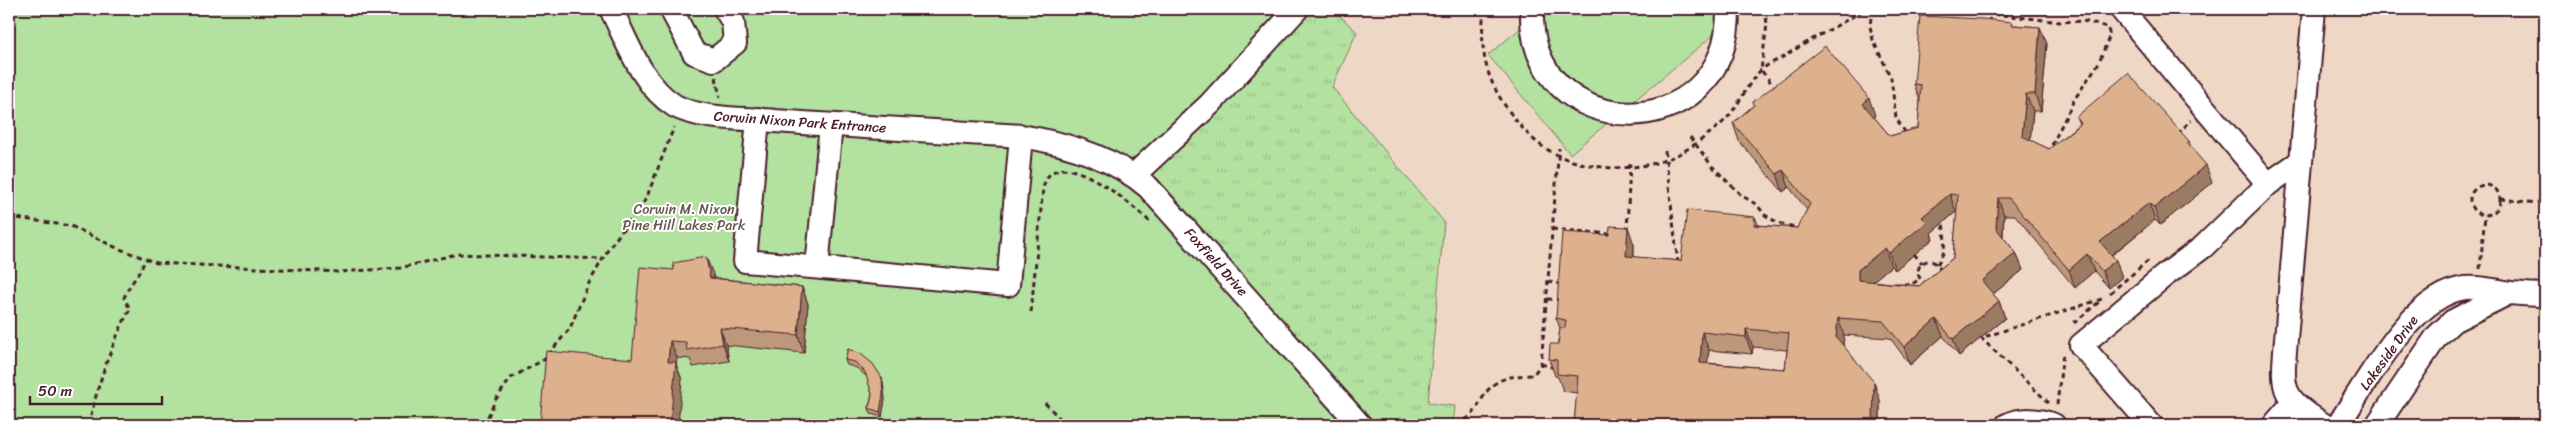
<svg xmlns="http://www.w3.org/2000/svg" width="2554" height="434" font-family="Sriracha,sans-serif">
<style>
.built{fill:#eed8c5}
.grass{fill:url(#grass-tufts);stroke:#7e8066}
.green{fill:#b2e1a0;stroke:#7e8066}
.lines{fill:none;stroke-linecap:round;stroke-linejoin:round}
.minor-casing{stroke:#4a1f2b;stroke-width:26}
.path{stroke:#4a1f2b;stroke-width:3;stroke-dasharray:5 4;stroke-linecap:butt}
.minor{stroke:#fff;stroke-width:22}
.wall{fill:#be987a;stroke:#4a1f2b;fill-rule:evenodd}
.shaded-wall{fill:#9b7c63;stroke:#4a1f2b}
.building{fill:#ddb18e;stroke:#4a1f2b;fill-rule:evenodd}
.labels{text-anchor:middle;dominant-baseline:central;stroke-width:4;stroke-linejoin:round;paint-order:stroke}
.street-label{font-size:14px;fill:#4a1f2b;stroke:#fff}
.park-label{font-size:14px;fill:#69594e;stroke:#fff}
</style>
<defs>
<pattern id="grass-tufts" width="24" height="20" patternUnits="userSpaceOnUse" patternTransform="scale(1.25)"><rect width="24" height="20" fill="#b2e1a0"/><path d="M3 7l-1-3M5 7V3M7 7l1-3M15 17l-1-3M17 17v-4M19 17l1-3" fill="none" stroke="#9bc18a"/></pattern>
</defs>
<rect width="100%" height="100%" fill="#f5e8dd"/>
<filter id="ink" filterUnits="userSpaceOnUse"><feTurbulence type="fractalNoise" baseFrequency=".02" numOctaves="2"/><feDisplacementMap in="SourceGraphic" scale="10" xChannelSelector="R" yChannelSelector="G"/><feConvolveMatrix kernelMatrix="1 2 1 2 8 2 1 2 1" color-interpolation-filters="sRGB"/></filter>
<g filter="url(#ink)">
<polygon class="built" points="1297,9 2545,9 2545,425 1360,425"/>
<polygon class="grass" points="1297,9 1333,9 1357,32 1332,87 1444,222 1428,403 1455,406 1453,425 997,425 1047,187"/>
<g class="green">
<polygon points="9,9 1297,9 1135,175 1360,425 9,425"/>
<polygon points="1544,9 1745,9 1570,154 1488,55"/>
</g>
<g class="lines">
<g class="minor-casing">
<g id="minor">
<path d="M611 9C627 41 642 86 675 106 701 120 746 118 775 121 857 127 939 131 1021 136 1065 143 1114 158 1148 187L1360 425"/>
<polyline points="671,9 694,53 714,60 735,43 733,22 725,9"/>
<path d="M1532 9C1527 146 1730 151 1728 9"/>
<polyline points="2121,9 2268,184"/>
<path d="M2314 9 2286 339C2282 390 2279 396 2324 425"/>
<polyline points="758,119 745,261 1008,285 1021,136"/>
<polyline points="1134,175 1210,104 1297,9"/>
<polyline points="817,267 831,125"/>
<path d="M2007 425C2021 418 2039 419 2054 425"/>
<polyline points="2151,425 2081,345 2164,276 2203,247 2268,184 2301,161"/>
<polyline points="2274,425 2293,403"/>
<path d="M2338 425C2367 382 2411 295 2465 288 2482 286 2494 291 2511 293 2522 294 2534 295 2545 295"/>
<polyline points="2377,425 2437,336 2453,321 2509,293"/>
</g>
</g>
<g class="path">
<path d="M1484 9C1478 62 1490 90 1524 130 1557 168 1619 176 1665 160 1685 153 1706 137 1722 123 1739 108 1745 86 1760 71 1766 65 1776 61 1783 57 1809 40 1838 26 1865 9"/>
<polyline points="1765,9 1767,24 1761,70 1776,89"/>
<polyline points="1872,9 1870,26 1873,40 1891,78 1896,118 1907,135"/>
<polyline points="1922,9 1954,9 2060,22 2083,21 2107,27 2110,35 2098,64 2074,100 2050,149"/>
<polyline points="1989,23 1991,9"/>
<polyline points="716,77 720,98"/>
<polyline points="2178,134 2191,120"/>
<polyline points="1690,137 1712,166 1741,195 1757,205 1765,215 1778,223 1800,228"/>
<polyline points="1665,151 1678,264"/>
<circle cx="2485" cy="200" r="15"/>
<polyline points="2501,199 2545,204"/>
<polyline points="9,217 71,226 117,248 157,263 339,272 400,268 457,254 603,259"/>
<polyline points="1552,229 1612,234"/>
<polyline points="1627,231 1630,161"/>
<polyline points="1914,254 1922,263"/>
<circle cx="1929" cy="272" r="11"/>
<path d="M1937 264C1947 252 1945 237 1943 223"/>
<polyline points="2480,269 2485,215"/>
<polyline points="1548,282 1563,284"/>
<polyline points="1895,284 1912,284 1920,279"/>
<polyline points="2110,293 2149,260"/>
<polyline points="1547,299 1562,300"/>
<path d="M1031 312 1043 188C1045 182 1046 176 1053 172 1077 157 1135 207 1151 223"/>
<polyline points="2074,323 2099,302"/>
<polyline points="1541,364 1555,368"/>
<polyline points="1045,403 1066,425"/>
<polyline points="2049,403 1981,338 2105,298"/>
<polyline points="2057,405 2063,352"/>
<path d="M1465 420C1475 414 1476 409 1482 399 1494 377 1510 376 1533 375L1541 364 1559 148"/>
<path d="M89 425C97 386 111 345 130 309L124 298C130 282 141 274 145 259"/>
<polyline points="484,425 496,399 511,378 545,359 570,328 588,285 609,248 646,199 674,127"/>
</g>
<use href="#minor" class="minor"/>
</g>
<g class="wall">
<path d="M2014 25 2040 27 2047 44 2041 111H2033L2030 140 2049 149 2079 124 2076 117 2189 141 2191 148 2212 183 2160 225 2155 220 2112 255 2122 277 2109 288 2094 271 2075 288 2015 215H2004L2003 237 2016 253 2023 270 1993 294 1999 301 2005 318 1959 356 1943 336 1910 365 1890 338 1844 335 1843 346 1880 400V425H1574L1577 393 1563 391 1558 377 1555 376 1549 359 1558 344 1560 328 1556 318 1634 244V257L1681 261 1758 225 1797 228 1807 210 1789 187 1783 192 1739 141 1733 123 1754 105 1753 102 1875 115 1874 117 1890 136 1918 128 1920 101 1914 84ZM1956 212H1957L1953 258 1919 286 1873 281 1891 266 1895 270 1933 239 1931 233ZM1753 347 1787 350 1785 369 1707 363 1709 350 1752 354Z"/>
<polygon points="706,257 713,278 802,287 808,304 804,353 726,345 729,361 693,367 690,359 677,358 676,364 682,380 632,359"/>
<polygon points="848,349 882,378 883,383 885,399 882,417 871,414 869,408 872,394 867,377 857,368 847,365 845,360"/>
</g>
<g class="shaded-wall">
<polygon points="2040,27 2047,44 2041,111 2035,94"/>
<polygon points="2026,94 2033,111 2029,153 2022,136"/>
<polygon points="1869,98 1875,115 1869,121 1863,104"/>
<polygon points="2206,165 2212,183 2160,225 2154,208"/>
<polygon points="1783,170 1789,187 1783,192 1777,174"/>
<polygon points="1950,194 1956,212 1931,233 1933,239 1895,270 1889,253 1922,217"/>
<polygon points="1998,198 2004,215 2002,246 1996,228"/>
<polygon points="2149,203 2155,220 2106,259 2100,242"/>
<polygon points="1755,217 1762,234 1754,225"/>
<polygon points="1628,227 1634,244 1633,273 1626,256"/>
<polygon points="1885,248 1891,266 1865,288 1858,280 1858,270"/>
<polygon points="2016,253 2023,270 1988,298 1982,281"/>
<polygon points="2087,254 2094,271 2075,288 2069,270"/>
<polygon points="706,257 713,274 717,295 710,278"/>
<polygon points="2116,260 2122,277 2109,288 2102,271"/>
<polygon points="802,287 808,304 804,353 798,335"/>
<polygon points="1999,301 2005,318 1959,356 1953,339"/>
<polygon points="1838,318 1844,335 1842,355 1836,337"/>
<polygon points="1936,319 1943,336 1910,365 1904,347"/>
<polygon points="720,328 726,345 729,361 723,344"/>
<polygon points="1746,329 1753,347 1752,354 1746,337"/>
<polygon points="1702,332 1709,350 1706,380 1700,363"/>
<polygon points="670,341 677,358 676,364 682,380 678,425 670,425 668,362"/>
<polygon points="882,378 883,383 885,399 882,417 880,412"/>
<polygon points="1874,382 1880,400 1880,425 1873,425"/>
</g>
<g class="building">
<path d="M1920 16 1982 19 2013 22 2012 25 2040 27 2035 94H2026L2022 136 2049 149 2081 123 2076 117 2128 73 2189 141 2187 143 2206 165 2154 208 2149 203 2100 242 2116 260 2102 271 2087 254 2069 270 2009 198H1998L1996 228 2016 253 1982 281 1999 301 1953 339 1936 319 1904 347 1883 321 1838 318 1836 337 1874 382 1873 425H1574L1578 376 1557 374V360L1549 359 1550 344H1558L1560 328H1565L1566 320 1556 318 1562 232 1609 235 1610 226 1628 227 1626 256 1681 261 1687 210 1755 217 1754 225 1797 228 1810 204 1783 170 1777 174 1733 123 1754 105 1753 102 1825 46 1869 98 1863 104 1890 136 1918 128 1921 85 1914 84ZM1950 194 1958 195 1953 258 1919 286 1858 280V270L1885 248 1889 253 1927 222 1922 217ZM1746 329 1789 333 1785 369 1700 363 1702 332 1746 337Z"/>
<polygon points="706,257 710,278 802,287 798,335 720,328 723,344 687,350 686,342 670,341 668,362 676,362 670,425 540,425 546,351 632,359 640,267 674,270 673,263"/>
<polygon points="848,349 861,354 873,364 882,378 883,394 880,412 869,408 872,394 865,372 855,362 845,360"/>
</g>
</g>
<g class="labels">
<g class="street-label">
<text transform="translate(800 122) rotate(4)">Corwin Nixon Park Entrance</text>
<text transform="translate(1216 262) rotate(48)">Foxfield Drive</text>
<text transform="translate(2389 353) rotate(-54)">Lakeside Drive</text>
</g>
<g class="park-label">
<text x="684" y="209">Corwin M. Nixon<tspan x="684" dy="16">Pine Hill Lakes Park</tspan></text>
</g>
</g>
<rect width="2554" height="434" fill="none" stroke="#fff" stroke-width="30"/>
<rect x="15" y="15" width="2524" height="404" fill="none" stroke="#4a1f2b" stroke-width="2" filter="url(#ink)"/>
<path d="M30 396v8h132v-8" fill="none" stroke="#4a1f2b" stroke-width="2.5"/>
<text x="38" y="396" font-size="15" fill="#4a1f2b" stroke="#ffffff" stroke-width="4" paint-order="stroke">50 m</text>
</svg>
